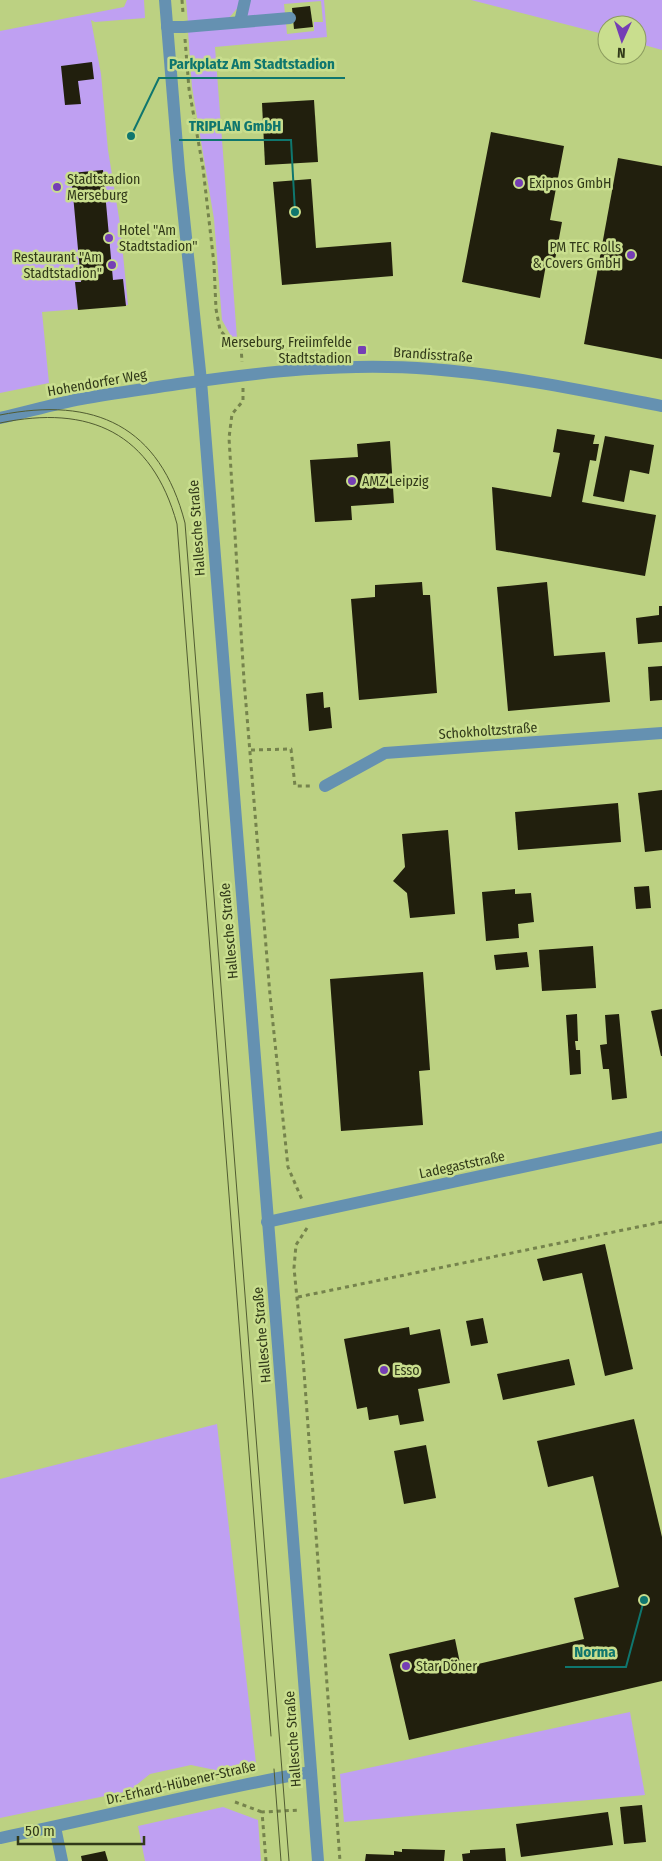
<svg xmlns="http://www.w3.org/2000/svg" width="662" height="1861" font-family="'Fira Sans Condensed',sans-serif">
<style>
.green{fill:#bfa0f2}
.building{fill:#211f0d}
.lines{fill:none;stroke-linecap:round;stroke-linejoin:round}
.path{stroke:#75834c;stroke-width:3;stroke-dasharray:4 4;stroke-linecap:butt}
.minor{stroke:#6591b1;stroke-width:12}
.tram{stroke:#515c31;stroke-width:1}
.poi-dot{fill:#753eb5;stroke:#c9de8e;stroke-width:2}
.labels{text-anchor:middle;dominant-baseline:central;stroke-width:5;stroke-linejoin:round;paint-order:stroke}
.poi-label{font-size:14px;fill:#313919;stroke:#c9de8e;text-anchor:start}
.street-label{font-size:14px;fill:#313919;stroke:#c9de8e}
.leader{fill:none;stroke:#0f766e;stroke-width:2}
.callout-dot{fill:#0f766e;stroke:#c9de8e;stroke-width:2}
.callout-label{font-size:15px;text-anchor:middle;font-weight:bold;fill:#0f766e;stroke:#c9de8e;stroke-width:5;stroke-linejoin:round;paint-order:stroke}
</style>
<rect width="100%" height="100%" fill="#bcd182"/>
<g class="green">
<polygon points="127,0 144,0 145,18 95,22 91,20 101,74 108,150 120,224 128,305 42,312 49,383 0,393 0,31 124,7"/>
<polygon points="186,0 241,0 240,5 228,19 188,23"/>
<polygon points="250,0 324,0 327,37 215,47 237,338 231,336 222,320 214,219 192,87 188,31 286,23 287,34 314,31 314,22 323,22 321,1 284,4 285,14 246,17"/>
<polygon points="471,0 662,0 662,50 637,43 637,25 607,25 607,35"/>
<polygon points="217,1424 256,1763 220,1771 191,1765 150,1774 129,1791 0,1818 0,1479"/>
<polygon points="630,1712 645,1795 344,1822 340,1774"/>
<polygon points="223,1807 258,1820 261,1861 145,1861 138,1826"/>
</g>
<g class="building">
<polygon points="310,6 313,27 294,29 292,8"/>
<polygon points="92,62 94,79 78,81 81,104 65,105 61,66"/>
<polygon points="314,100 318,162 265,165 262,103"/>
<polygon points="491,132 564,146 550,220 562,222 555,260 547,259 540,298 462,282"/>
<polygon points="618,158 662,166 662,359 584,344"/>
<polygon points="103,170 113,280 123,279 126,306 78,310 75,282 81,282 71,173"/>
<polygon points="311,179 316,248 391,242 393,276 282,285 273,182"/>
<polygon points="557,429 595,435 593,444 599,444 596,461 590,460 582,502 656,515 645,576 496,550 492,487 551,497 560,453 553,452"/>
<polygon points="605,436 654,445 649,474 630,470 624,502 593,496"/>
<polygon points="390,441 394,503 351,506 352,520 315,522 310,460 358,457 357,444"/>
<polygon points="422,582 423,595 430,595 437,693 359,700 351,599 375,597 375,585"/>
<polygon points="547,582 554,656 605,652 610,702 508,711 497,587"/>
<polygon points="659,606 662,606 662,642 638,644 636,618 659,615"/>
<polygon points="662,666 662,700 650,701 648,667"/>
<polygon points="323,692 324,708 330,707 332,728 309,731 306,694"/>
<polygon points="662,790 662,850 645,852 638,793"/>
<polygon points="618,803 621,842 518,850 515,812"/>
<polygon points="448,830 455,914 410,918 407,893 393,881 405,867 402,834"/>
<polygon points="649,886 651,908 636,909 634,887"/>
<polygon points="515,889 515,894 531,893 534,922 518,924 519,938 486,941 482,892"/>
<polygon points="593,946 596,988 542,991 539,950"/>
<polygon points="527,952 529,967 496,970 494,955"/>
<polygon points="423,972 430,1070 419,1071 423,1125 341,1131 330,979"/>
<polygon points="662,1009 662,1056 661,1056 651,1011"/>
<polygon points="577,1014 578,1041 575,1041 576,1050 580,1050 581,1074 570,1075 566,1015"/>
<polygon points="619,1014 627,1098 612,1100 609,1069 603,1069 600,1045 607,1044 605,1015"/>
<polygon points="605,1244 633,1369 605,1376 582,1273 543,1281 537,1259"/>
<polygon points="483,1318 488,1343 471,1346 466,1321"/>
<polygon points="409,1327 410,1335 440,1329 450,1383 418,1389 424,1421 400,1425 398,1415 369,1420 367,1407 357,1409 344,1339"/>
<polygon points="569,1359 575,1385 503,1400 497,1374"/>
<polygon points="634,1419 662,1537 662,1681 409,1740 389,1654 455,1639 461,1668 584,1639 574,1598 619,1587 593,1476 548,1487 537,1441"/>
<polygon points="426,1445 436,1498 404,1504 394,1451"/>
<polygon points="642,1805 646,1842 624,1844 620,1807"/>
<polygon points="608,1812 613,1845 521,1857 516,1824"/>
<polygon points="505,1848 506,1861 463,1861 462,1854 470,1853 470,1850"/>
<polygon points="402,1849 445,1850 444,1861 365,1861 366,1854 394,1855 394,1851 402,1852"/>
<polygon points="105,1851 108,1861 82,1861 81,1856"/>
</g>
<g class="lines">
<g class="path">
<polyline points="182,0 183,13"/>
<polyline points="185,39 189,89 203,168 214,264 216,309 220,330 228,339 241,346 242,362"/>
<polyline points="243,388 243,401 232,414 229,438 244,680 270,995 288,1167 303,1202"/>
<polyline points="251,750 291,749 295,786 312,786"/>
<polyline points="307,1228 296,1245 294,1268 303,1358 340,1861"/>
<polyline points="298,1297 662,1222"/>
<polyline points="235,1802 262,1812"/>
<polyline points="266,1861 262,1812 300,1810"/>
</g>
<g class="minor">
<polyline points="165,0 179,170 201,381 278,1346 318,1861"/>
<polyline points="240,22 245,0"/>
<polyline points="167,27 184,27 290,18"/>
<path d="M0 418C27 412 54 404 81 399 113 393 146 389 178 384 262 372 346 362 431 369 509 375 585 391 662 406"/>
<polyline points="325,786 385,753 662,733"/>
<polyline points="267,1222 662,1137"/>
<polyline points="55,1827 62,1861"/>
<path d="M0 1838C104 1817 207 1790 311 1772"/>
</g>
<g class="tram">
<path d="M0 415C95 396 160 426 185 523L289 1861"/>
<path d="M0 423C90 404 152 433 177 524L271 1736"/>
<polyline points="274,1769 281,1861"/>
</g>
</g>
<g class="poi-dot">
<circle cx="519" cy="183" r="5"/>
<circle cx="57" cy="187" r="5"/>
<circle cx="109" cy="238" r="5"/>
<circle cx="631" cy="255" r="5"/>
<circle cx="112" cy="265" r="5"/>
<rect x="357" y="345" width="10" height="10" rx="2.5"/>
<circle cx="352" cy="481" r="5"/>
<circle cx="384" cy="1370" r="5"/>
<circle cx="406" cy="1666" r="5"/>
</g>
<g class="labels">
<g class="poi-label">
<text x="67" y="179">Stadtstadion<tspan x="67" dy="16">Merseburg</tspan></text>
<text x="529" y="183">Exipnos GmbH</text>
<text x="119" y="230">Hotel "Am<tspan x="119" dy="16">Stadtstadion"</tspan></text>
<text x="621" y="247" text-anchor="end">PM TEC Rolls<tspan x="621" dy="16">&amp; Covers GmbH</tspan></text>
<text x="102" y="257" text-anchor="end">Restaurant "Am<tspan x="102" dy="16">Stadtstadion"</tspan></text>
<text x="352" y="342" text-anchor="end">Merseburg, Freiimfelde<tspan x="352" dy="16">Stadtstadion</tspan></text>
<text x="362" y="481">AMZ Leipzig</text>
<text x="394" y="1370">Esso</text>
<text x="416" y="1666">Star Döner</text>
</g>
<g class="street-label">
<text transform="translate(433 355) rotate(4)">Brandisstraße</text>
<text transform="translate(97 383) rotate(-10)">Hohendorfer Weg</text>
<text transform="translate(197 528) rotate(-94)">Hallesche Straße</text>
<text transform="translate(488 731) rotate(-4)">Schokholtzstraße</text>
<text transform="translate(229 931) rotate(-95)">Hallesche Straße</text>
<text transform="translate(462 1165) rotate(-12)">Ladegaststraße</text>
<text transform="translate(262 1335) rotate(-95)">Hallesche Straße</text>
<text transform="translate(293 1739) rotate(-94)">Hallesche Straße</text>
<text transform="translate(181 1783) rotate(-13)">Dr.-Erhard-Hübener-Straße</text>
</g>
</g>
<path class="leader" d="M131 136L159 78H345M295 212L291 140H179M644 1600L626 1667H565"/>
<g class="callout-dot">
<circle cx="131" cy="136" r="5"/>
<circle cx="295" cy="212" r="5"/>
<circle cx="644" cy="1600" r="5"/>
</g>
<g class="callout-label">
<text x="252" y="69">Parkplatz Am Stadtstadion</text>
<text x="235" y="131">TRIPLAN GmbH</text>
<text x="595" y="1657">Norma</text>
</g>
<g transform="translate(622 40) rotate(183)"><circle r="24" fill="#c9de8e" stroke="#8c9c5f"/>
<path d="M0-4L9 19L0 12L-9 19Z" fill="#753eb5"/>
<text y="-8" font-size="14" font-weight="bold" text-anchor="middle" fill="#313919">N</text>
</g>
<path d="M18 1836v8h126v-8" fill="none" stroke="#313919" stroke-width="2.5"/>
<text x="25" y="1836" font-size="15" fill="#313919" stroke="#c9de8e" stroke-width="4" paint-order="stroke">50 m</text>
</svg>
